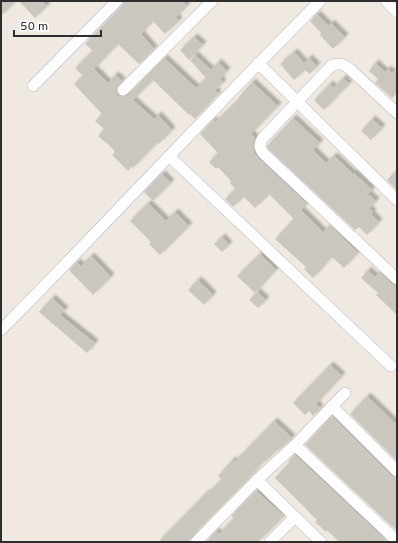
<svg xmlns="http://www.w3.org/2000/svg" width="398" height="543" font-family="Overpass,sans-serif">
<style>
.building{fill:#cbc7bf;filter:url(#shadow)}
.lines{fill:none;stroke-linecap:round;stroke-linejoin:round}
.minor-casing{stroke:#b4b7c1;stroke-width:12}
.minor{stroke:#fff;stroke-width:11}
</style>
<defs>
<filter id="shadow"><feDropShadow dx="3.5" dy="-3.5" stdDeviation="1" flood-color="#0004"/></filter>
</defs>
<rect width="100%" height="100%" fill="#efe9e1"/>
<g class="building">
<polygon points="1,1 16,1 1,16"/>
<polygon points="19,1 41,1 47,6 35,18"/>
<polygon points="124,1 182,1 187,6 176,17 179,21 165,34 153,21 141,34 154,49 139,64 118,44 94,69 108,83 115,75 122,81 116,89 118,95 124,97 128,95 164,58 196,88 206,78 190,60 195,55 211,70 218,62 227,71 220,79 223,83 215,90 218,94 195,119 190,114 189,115 153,80 133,100 154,119 158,115 172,130 159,144 158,142 133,168 132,166 128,171 112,155 115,152 111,147 98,136 104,129 95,121 102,114 74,84 83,76 75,68 93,51 85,44 122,6"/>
<polygon points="317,14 329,26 331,23 345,37 333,49 320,35 321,33 310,21"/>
<polygon points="194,37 203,45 189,60 180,50"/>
<polygon points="294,52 304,63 309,58 317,66 310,74 305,70 294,80 280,64"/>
<polygon points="375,63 385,72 388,69 392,73 397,68 397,93 392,98 375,83 378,79 369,71"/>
<polygon points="343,78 349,84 324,110 314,100 330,84 333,88"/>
<polygon points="252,82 278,106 251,134 255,138 253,146 255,154 258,158 307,204 301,210 323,232 330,225 358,253 344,268 332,257 313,278 304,269 306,267 275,239 294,219 269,194 255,208 244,197 233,207 225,199 235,189 230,183 231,181 218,167 216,169 209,162 218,153 200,134 213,120 215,122 239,99 238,98"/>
<polygon points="293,118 320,143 313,150 326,163 334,156 353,174 354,173 372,190 368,194 376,201 369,209 373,212 371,214 379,222 367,235 359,227 355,230 268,149 267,146"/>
<polygon points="372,119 382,128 371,140 361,131"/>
<polygon points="397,170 397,190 387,180"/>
<polygon points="162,174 171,183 153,201 144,192"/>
<polygon points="148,203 166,221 175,212 189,226 160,255 149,244 151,242 130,221"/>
<polygon points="222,237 229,245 222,252 214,244"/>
<polygon points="260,254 276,270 255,293 237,276"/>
<polygon points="91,256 111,277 93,295 69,270 77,262 81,266"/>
<polygon points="368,270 375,277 380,272 392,284 397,287 397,315 376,295 378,293 361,278"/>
<polygon points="198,280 213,295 204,305 188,290"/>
<polygon points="257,292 266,300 258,308 249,300"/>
<polygon points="52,298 65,310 60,315 95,343 87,353 39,312"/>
<polygon points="330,365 342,376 316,404 320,408 313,416 309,411 305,415 293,403"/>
<polygon points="367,396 397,425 397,461 350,414"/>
<polygon points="332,416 392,476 397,478 397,531 305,445"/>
<polygon points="274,421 292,438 290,440 278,451 277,450 266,461 265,460 246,481 191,537 189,542 158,542 206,493 207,494 222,479 218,476 232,460 234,462"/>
<polygon points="295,455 388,542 339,542 327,530 326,532 315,522 317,520 275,478 290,462 288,461"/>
<polygon points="256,491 283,515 280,520 258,542 206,542 216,531 219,534 234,518 231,516"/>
</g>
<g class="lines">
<g class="minor-casing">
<g id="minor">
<polyline points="386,1 397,12"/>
<polyline points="258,63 397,200"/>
<polyline points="33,86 117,1"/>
<polyline points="123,90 212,1"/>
<path d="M397 113 350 69C343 64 339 62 331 66L263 138C259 144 259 147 263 153L397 279"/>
<polyline points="169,156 391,366"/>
<path d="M1 330C108 222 212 109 320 1"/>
<polyline points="332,406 397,471"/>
<polyline points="295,445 397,541"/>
<polyline points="257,480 321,542"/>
<polyline points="196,542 257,480 295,445 345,393"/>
<polyline points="270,542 295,517"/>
</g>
</g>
<use href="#minor" class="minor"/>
</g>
<rect width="398" height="543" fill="none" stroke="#2e2e2e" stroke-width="4"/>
<path d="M14 30v6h87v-6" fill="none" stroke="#2e2e2e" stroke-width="2"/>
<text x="20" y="30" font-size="12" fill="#2e2e2e" stroke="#ffffff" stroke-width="3" paint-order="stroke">50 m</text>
</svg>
